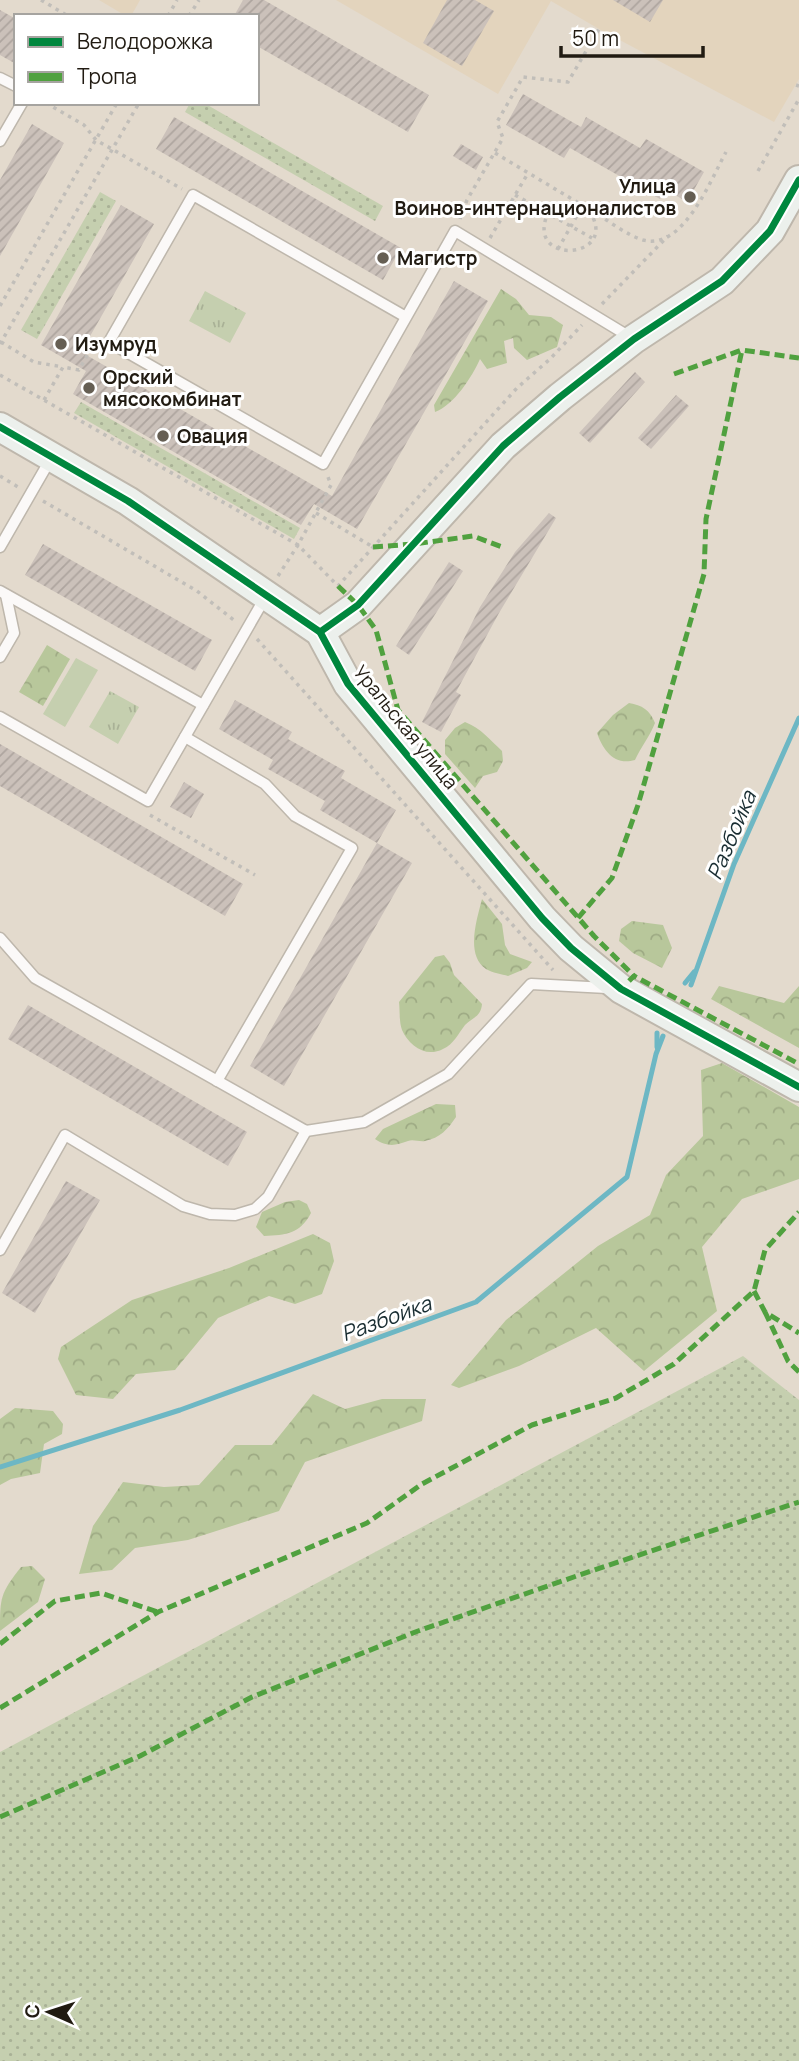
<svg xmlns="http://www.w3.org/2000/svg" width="799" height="2061" font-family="Manrope,sans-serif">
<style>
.built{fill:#e3d4bd}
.grass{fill:url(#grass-dots)}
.forest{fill:url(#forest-crowns)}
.park{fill:url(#park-tufts)}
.pitch{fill:#c5cfaf}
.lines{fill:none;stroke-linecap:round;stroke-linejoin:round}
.stream{stroke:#6db7c4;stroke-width:5}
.building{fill:url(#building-hatch)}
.lane-casing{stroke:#beb7ac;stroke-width:13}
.secondary-casing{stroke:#beb7ac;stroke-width:32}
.path{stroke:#c1beb9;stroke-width:3.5;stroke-dasharray:3.5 5;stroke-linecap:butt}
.lane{stroke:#fbf9f8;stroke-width:10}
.secondary{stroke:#ecf0ec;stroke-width:28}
.quiet{stroke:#50a13f;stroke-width:5;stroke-dasharray:10 5;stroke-linecap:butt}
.cycleway-casing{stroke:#fff;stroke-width:11}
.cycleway{stroke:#00873e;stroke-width:7}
.poi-dot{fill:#655e53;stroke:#fff;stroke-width:2.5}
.labels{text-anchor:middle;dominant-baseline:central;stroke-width:6;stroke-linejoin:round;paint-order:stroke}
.poi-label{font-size:19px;font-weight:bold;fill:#211b12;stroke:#fff;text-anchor:start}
.street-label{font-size:19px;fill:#211b12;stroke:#fff}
.water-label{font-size:21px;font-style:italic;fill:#192d32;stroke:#fff}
</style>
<defs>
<pattern id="grass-dots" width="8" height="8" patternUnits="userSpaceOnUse" patternTransform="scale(1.75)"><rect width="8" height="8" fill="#c5cfaf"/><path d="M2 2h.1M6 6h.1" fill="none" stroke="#a9b196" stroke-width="1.8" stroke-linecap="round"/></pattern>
<pattern id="forest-crowns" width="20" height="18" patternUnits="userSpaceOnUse" patternTransform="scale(1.75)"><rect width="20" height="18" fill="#b8c79b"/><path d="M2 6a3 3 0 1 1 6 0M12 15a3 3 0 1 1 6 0" fill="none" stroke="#9eaa84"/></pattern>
<pattern id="park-tufts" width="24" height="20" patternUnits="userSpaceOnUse" patternTransform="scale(1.75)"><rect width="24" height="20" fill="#c5cfaf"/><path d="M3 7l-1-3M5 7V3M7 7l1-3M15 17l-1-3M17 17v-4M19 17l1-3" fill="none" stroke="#a9b196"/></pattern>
<pattern id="building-hatch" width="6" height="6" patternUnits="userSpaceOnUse" patternTransform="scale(1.75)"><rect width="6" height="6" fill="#cbc1ba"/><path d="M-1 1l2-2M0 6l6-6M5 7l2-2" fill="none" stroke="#aea59f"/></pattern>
</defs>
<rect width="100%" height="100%" fill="#e3dacd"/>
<g class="built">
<polygon points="99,0 140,0 131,16 126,16"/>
<polygon points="336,0 799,0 799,79 774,122 599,29 551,1 498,94"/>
</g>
<g class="grass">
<polygon points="190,103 204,103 383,206 375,221 185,112"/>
<polygon points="100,192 116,201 37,339 21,330"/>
<polygon points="81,402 300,528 294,539 74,413"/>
<polygon points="743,1356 799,1400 799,2061 0,2061 0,1752"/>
</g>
<g class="forest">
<path d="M501 289 516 299 529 315 551 317 563 325 557 347 527 360 514 348 513 338 504 341 507 363 487 369 480 359C472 377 454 405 435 412L434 405Z"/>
<polygon points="47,645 70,659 43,706 19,692"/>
<path d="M629 703C642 705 650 710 655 723 650 736 641 747 635 760 614 766 603 750 597 733L613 715Z"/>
<path d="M465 722C482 729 489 739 502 751L503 761 497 772 483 776 475 788 445 754V740L455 728Z"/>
<path d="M482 899 502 924 505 945 510 954 532 962 527 968 508 976C502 974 492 973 486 969 465 955 477 919 482 899Z"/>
<polygon points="632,921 663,925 672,948 662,968 633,953 619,941 621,929"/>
<path d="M444 955 450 963 454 975 482 1004C481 1017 473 1017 465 1025 458 1034 454 1044 443 1049 426 1058 409 1046 402 1030 399 1022 400 1010 399 1002L435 957Z"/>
<polygon points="719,986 784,1003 799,986 799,1048 711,999"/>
<polygon points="722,1063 799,1107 799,1179 742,1199 702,1247 717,1311 644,1371 596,1328 519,1366 459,1388 451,1385 506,1320 598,1246 650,1215 666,1175 703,1136 701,1070"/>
<path d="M436 1104 455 1105 456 1117C448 1129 440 1138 425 1141 419 1142 413 1139 408 1141 395 1146 387 1147 375 1139L383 1129Z"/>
<path d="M299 1200 307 1204 311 1213C300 1234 286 1235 264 1236L256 1227 262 1212 285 1202Z"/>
<polygon points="313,1234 330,1243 334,1261 322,1294 295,1304 269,1296 218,1318 175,1370 136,1374 113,1399 76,1395 58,1359 61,1347 132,1300 229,1268"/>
<polygon points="313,1394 345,1409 382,1399 426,1399 422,1421 305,1462 279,1511 188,1540 135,1548 112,1570 79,1574 93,1526 123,1482 164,1487 199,1485 235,1445 272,1445"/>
<polygon points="15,1408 53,1411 63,1424 62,1434 44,1444 40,1473 11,1479 0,1485 0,1419"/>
<path d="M32 1566 45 1579 38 1602 0 1631C0 1597 0 1594 21 1567Z"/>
</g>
<g class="park">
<polygon points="205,291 246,313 230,343 189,321"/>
<polygon points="110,691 139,707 118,744 89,727"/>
</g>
<polygon class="pitch" points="76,658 98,670 65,727 43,714"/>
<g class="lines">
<g class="stream">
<polyline points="685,983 694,972"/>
<polyline points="691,985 734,864 799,718"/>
<polyline points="657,1047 657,1033"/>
<polyline points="0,1467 180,1410 476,1302 627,1177 656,1054 663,1036"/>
</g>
</g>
<g class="building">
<polygon points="243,0 264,0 429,95 408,132 257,46 257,16 234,16"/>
<polygon points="447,0 475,0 494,11 462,66 423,43"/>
<polygon points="613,0 663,0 650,22"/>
<polygon points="0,10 16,19 16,64 0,55"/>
<polygon points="523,94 581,127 586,117 640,148 646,139 704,172 687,202 665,189 660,199 570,148 564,158 506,125"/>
<polygon points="174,117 401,248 383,280 156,149"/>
<polygon points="32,124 64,143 0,256 0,180"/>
<polygon points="461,144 483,157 476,170 453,156"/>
<polygon points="121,205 154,224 81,352 332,496 454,281 488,301 357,529 314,504 301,525 73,394 86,371 41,345"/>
<polygon points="635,372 645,382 590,443 579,433"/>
<polygon points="676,395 689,406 651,449 638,438"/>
<polygon points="549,513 556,518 499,613 456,692 461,695 441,732 422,722 480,607 515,552"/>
<polygon points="43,544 212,640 195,671 25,575"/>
<polygon points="449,562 463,571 409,655 396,646"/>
<polygon points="235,700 292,732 288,739 345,771 341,778 396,810 377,843 320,810 325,801 268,769 273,760 219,729"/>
<polygon points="0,744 243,884 225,916 0,786"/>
<polygon points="184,782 204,794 191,818 170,807"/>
<polygon points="377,843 412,863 284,1086 250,1066"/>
<polygon points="28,1005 247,1132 228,1166 8,1039"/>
<polygon points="66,1181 100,1200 35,1313 2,1293"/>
</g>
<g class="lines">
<g class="lane-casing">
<g id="lane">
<polyline points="0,78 16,86"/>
<polyline points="0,141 22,103"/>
<polyline points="406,317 193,195 109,342 323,464 455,231 630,337"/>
<polyline points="0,547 50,460"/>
<polyline points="0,591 203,705"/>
<polyline points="0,657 14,633 6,595"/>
<polyline points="0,717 148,801 266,596"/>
<polyline points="185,737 265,784 295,816 352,848 217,1081"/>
<polyline points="0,938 35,978 306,1131 364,1122 448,1074 531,984 607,988"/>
<polyline points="0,1250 65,1135 183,1206 210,1214 235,1215 255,1209 268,1197 306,1131"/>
</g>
</g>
<g class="secondary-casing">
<g id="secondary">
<polyline points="0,427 128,501 320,632 348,684 542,918 571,948 621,989 799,1087"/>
<polyline points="320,632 358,605 503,446 560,397 634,339 722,281 770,231 799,180"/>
</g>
</g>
<g class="path">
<polyline points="41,0 68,16"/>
<polyline points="168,16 177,0"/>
<polyline points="189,16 199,0"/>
<polyline points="796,85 799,86"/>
<polyline points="46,103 84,125 96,140 182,189"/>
<path d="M495 153 587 208C626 259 523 268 548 213"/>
<polyline points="758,171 799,99"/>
<polyline points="515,195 592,238"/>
<path d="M591 210C606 219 626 235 643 240 683 251 710 181 726 152"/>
<polyline points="460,219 467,200 503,138 497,122 523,77 568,82 599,29"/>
<polyline points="490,238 528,173"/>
<polyline points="558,249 583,205"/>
<polyline points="602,304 668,236"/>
<polyline points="0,306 117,103"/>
<polyline points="1,342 34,362 63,367"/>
<polyline points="0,344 139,103"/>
<polyline points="0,375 298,545 331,485 328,477"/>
<polyline points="44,400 63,367 79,370 89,352 99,347"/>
<polyline points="0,476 18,487"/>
<polyline points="43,501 197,591 235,621"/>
<polyline points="316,513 373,547"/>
<polyline points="278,576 298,545 338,586 517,388 550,359 582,325"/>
<polyline points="257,639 553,970"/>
<polyline points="150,815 255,875"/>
</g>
<use href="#lane" class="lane"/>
<use href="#secondary" class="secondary"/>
<g class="quiet">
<polyline points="674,374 742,350 799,358"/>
<polyline points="373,547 414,544 473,536 505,548"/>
<polyline points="338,586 358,605 376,630 398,710 594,936 634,976"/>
<polyline points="578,918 612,878 638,805 704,574 706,519 742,350"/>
<polyline points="629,981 634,976 799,1064"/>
<polyline points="754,1291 765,1312 799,1333"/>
<polyline points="765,1312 788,1361 799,1372"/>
<polyline points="0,1644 55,1601 101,1593 158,1612"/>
<polyline points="0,1708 158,1612 367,1523 422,1484 532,1425 616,1398 674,1364 754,1291 765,1250 799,1212"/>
<polyline points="0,1817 140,1756 252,1697 418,1631 591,1571 799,1502"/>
</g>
<g class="cycleway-casing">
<g id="cycleway">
<polyline points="0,427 128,501 320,632 348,684 542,918 571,948 621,989 799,1087"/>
<polyline points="320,632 358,605 503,446 560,397 634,339 722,281 770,231 799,180"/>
</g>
</g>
<use href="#cycleway" class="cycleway"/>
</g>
<g class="poi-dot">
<circle cx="690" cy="197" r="7"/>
<circle cx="383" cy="258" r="7"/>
<circle cx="61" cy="344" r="7"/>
<circle cx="89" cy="388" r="7"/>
<circle cx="163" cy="436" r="7"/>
</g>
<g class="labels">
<g class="poi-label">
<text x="676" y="186" text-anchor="end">Улица<tspan x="676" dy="22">Воинов-интернационалистов</tspan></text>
<text x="397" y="258">Магистр</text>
<text x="75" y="344">Изумруд</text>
<text x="103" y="377">Орский<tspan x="103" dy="22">мясокомбинат</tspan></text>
<text x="177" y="436">Овация</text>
</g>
<g class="street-label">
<text transform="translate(406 727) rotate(51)">Уральская улица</text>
</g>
<g class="water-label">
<text transform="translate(731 835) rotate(-67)">Разбойка</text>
<text transform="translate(386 1318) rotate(-20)">Разбойка</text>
</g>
</g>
<rect x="14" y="14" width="245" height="91" fill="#ffffff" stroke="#a6a4a0" stroke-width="2"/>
<rect x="28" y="37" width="35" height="10" fill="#00873e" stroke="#a6a4a0" stroke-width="2"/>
<text x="77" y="49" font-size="21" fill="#211b12">Велодорожка</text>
<rect x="28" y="72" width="35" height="10" fill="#50a13f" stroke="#a6a4a0" stroke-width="2"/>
<text x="77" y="84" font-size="21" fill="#211b12">Тропа</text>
<g transform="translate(49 2012) rotate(273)" stroke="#ffffff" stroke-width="5" paint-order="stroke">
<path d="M0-5L12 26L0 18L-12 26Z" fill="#211b12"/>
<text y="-10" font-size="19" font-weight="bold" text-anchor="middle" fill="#211b12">С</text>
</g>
<path d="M561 46v10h142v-10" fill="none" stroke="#211b12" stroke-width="3.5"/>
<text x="572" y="46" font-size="21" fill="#211b12" stroke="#ffffff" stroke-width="5" paint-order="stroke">50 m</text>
</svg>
